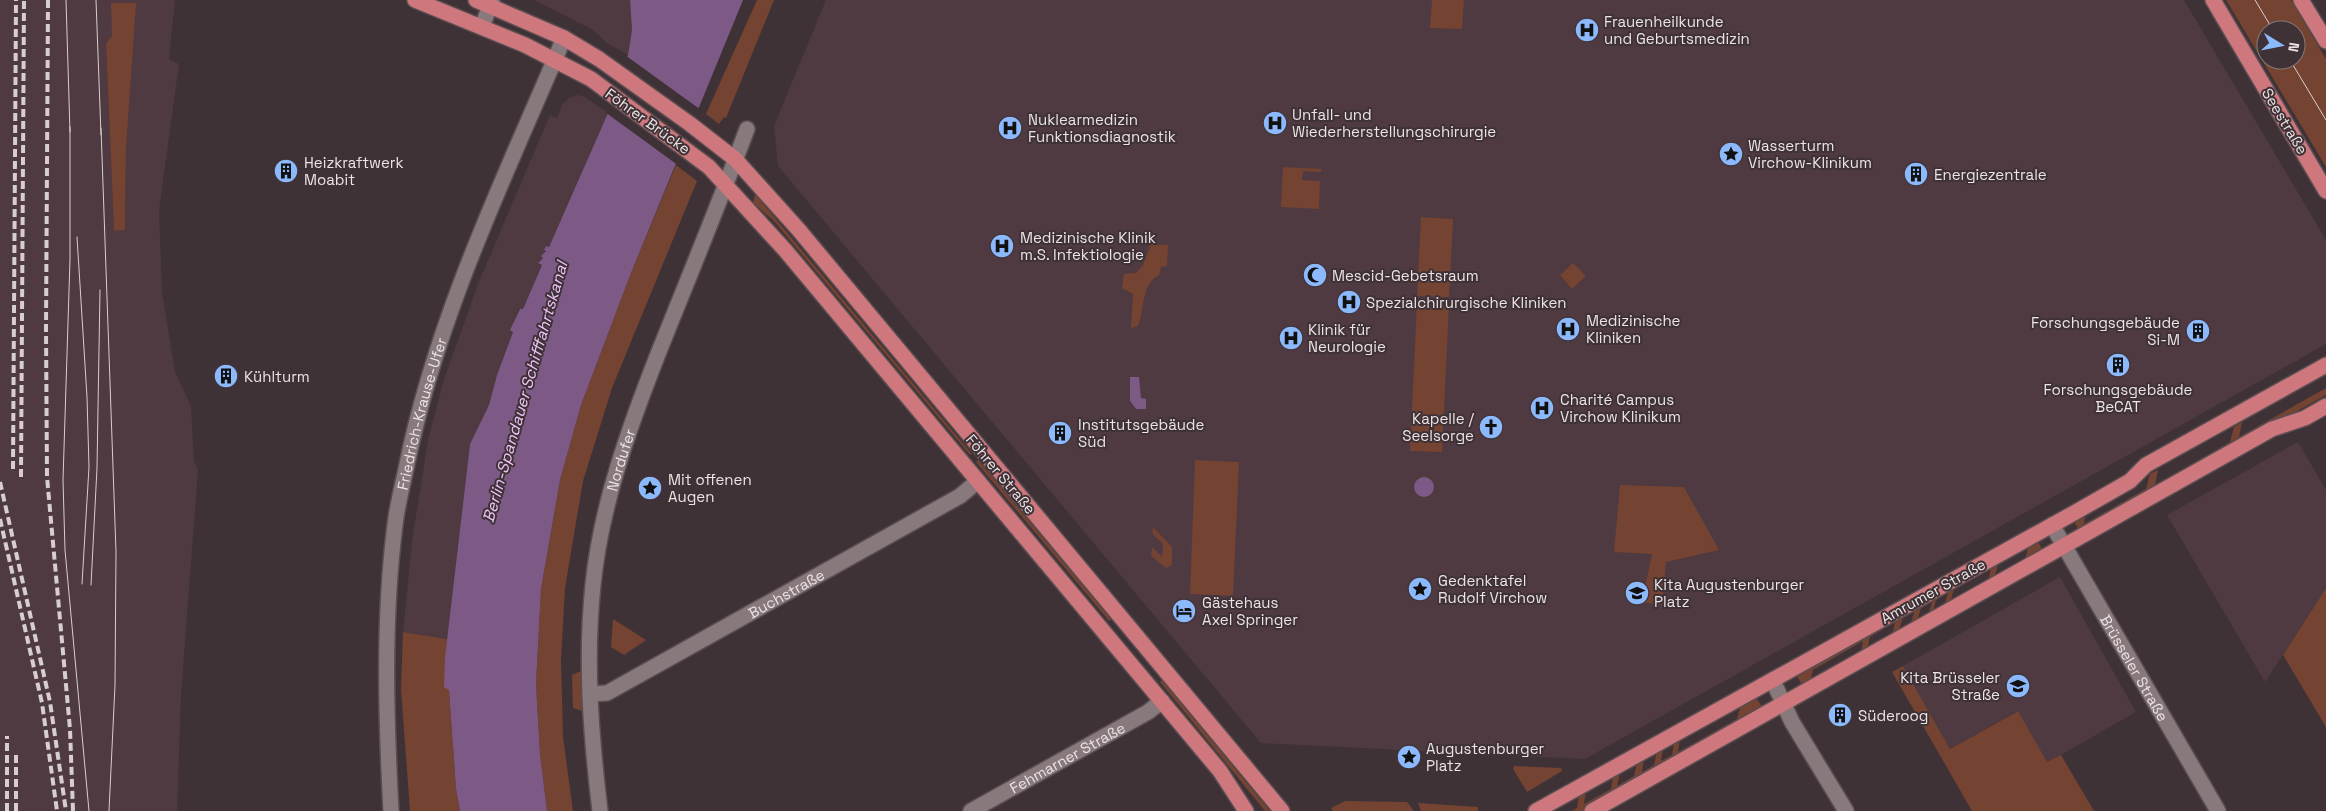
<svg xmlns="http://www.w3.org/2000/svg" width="2326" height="811" font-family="'Space Grotesk',sans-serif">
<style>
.built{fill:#4e3a40;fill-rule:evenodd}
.green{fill:#744332;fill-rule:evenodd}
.water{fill:#7d5986}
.pier{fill:#3f3236}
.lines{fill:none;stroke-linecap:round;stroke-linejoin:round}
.minor-casing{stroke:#594e52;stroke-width:18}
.major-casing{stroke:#594e52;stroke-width:18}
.minor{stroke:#88797d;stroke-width:15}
.major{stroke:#ce777c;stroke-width:15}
.tram{stroke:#d7ced0;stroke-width:1}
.rail{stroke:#d7ced0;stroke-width:4;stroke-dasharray:8 4;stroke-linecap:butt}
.labels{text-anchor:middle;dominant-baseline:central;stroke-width:4;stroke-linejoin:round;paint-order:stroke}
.poi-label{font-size:15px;fill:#ebe3e5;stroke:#3f3236;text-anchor:start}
.street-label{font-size:15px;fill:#ebe3e5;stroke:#3f3236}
.water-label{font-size:16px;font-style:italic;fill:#efc4fb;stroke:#3f3236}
</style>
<rect width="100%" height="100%" fill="#3f3236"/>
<g class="built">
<path d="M0 0H175L169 59 179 64 159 210 162 292 175 372 191 406 194 461 198 470 181 695 177 811H0ZM112 36 126 148 125 230 114 231 106 45Z"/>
<polygon points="534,0 630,0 632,30 628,55 607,43 593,30"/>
<polygon points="826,0 2184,0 2326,240 2326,344 1585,759 1261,743 778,166 774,126"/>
<polygon points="578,95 585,97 608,113 549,247 546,246 543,257 538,263 542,265 523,309 519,309 511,330 513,331 497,375 489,405 470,444 447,639 403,632 412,541 428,440 443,382 478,284 550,115 557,118 562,105 569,98"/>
<polygon points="2298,442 2326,490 2326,588 2265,682 2167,515"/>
<polygon points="2060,577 2136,712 2047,763 2017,711 1950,749 1903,666"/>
</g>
<g class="green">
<polygon points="757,0 774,0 726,118 724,117 719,124 706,114"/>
<polygon points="1432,0 1464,0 1462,29 1430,28"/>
<path d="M2226 0H2291L2326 59V167ZM2266 30H2296V60H2266Z"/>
<polygon points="111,3 136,3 126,148 125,230 114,231 106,44 112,36"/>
<polygon points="676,165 697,181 612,388 583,481 565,588 561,659 563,737 573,811 547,811 540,754 536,684 541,589 560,480 581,405 631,273"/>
<polygon points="1283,167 1321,169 1321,172 1303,171 1302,180 1320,181 1319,209 1281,207"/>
<polygon points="755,194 972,454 970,455 773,220 753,203"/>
<polygon points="1421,217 1453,219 1449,297 1417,296"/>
<path d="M1151 244 1168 245 1167 266 1161 267 1159 275C1141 284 1145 308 1138 326L1131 328 1133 294 1122 288 1124 274 1136 273 1143 265Z"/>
<polygon points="1573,263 1586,276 1572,289 1560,275"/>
<polygon points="1417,303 1449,305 1442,452 1410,451"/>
<polygon points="2326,388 2326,395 2080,532 2072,518 2086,510 2084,524 2146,489 2150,474 2158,470 2155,485 2230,442 2234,427 2242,422 2239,437"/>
<polygon points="978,460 1111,619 1109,621 976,462"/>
<polygon points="1195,460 1239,462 1233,596 1190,594"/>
<polygon points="1620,485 1684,487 1719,550 1666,562 1662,605 1642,602 1652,554 1614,552"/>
<polygon points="1153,527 1172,547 1172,565 1166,568 1151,556 1152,547 1162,557 1163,544 1152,533"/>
<polygon points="2036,538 2044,553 2024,564 2028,548 1998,565 1993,582 1987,585 1991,569 1954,589 1949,606 1943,609 1948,593 1936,600 1932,616 1927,618 1932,602 1921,608 1916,625 1910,628 1914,612 1903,618 1897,635 1891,639 1895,622 1870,637 1866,653 1860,656 1863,641 1813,670 1809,685 1804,688 1795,673"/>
<polygon points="2326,588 2326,727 2283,655"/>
<polygon points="613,619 646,640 624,655 611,647"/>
<polygon points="403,632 447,639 445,687 449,690 456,789 460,811 410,811 401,689"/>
<polygon points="1903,666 1950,749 2018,711 2047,762 2061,755 2094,811 1972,811 1892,672"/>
<polygon points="581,671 583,711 573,708 572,675"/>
<polygon points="1162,680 1270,811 1265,811 1160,682"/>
<polygon points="1755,696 1764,710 1584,811 1572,811 1577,808 1579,795 1586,791 1584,804 1611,789 1613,776 1620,773 1617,786 1634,776 1637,763 1644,759 1642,772 1654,765 1657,751 1663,748 1661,761 1672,755 1674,742 1680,738 1678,752 1737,719 1741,704"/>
<polygon points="1514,766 1561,768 1562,771 1527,792 1513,769"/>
<polygon points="1345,801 1407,802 1414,811 1333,811 1331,808"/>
<polygon points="1418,803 1478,807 1478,811 1421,811"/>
</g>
<g class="water">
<polygon points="630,0 743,0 631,273 581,405 560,480 541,589 536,684 540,754 547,811 460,811 456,789 449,690 444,687 445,657 470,444 489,405 497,375 513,332 510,330 520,309 523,309 542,265 538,263 543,258 541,256 546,251 544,250 546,246 549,247 608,113 628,55 632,30"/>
<polygon points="1130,377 1139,377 1141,398 1146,399 1146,409 1136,409 1130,401"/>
<circle cx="1424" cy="487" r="10"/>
</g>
<polygon class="pier" points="625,55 701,110 679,166 605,112"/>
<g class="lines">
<g class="minor-casing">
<g id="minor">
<polyline points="482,27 492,0"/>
<path id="s1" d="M2052 525 2218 811"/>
<polyline points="1773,681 1792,722 1846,811"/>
<path id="s2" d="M590 694 607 693 960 496 978 481"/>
<path id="s3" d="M391 811C386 718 383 618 395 525 397 506 402 488 406 469 436 318 504 179 564 38"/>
<path id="s4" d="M600 811C591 736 585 661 593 585 601 505 629 428 658 354 688 279 719 204 747 129"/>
<path id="s5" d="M971 811 1148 712 1162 701"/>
</g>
</g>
<g class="major-casing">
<g id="major">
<polyline points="415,0 525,45 591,79 709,167 785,250 1220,771 1246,811"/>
<polyline points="476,0 564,38 599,59 690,124 735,159 798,229 1282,811"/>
<polyline points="2213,0 2326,191"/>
<polyline points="2301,0 2326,41"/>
<polyline points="1536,811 2074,513 2130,481 2146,465 2326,365"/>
<polyline points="1592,811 2272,429 2305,418 2326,406"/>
</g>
</g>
<use href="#minor" class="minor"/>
<use href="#major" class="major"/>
<g class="tram">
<polyline points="66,0 70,132"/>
<polyline points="96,0 101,135"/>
<polyline points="2255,0 2273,30"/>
<polyline points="2290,60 2326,120"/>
<polyline points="70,127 70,259 63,480 65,550 89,811"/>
<polyline points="101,128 116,552 115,685 109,811"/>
<polyline points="77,237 87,397 89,467 82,584"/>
<polyline points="91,585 97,468 100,290"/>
</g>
<g class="rail">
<polyline points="48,0 46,329 47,477 70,729 73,811"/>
<polyline points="13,469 16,0"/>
<polyline points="21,477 24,0"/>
<polyline points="0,482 50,702 66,811"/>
<polyline points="0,519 42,703 57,811"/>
<polyline points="7,811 7,736"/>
<polyline points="16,811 16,753"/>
</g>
</g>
<defs>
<g id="hospital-disc" transform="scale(1.25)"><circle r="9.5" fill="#8cb9fc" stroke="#3f3236"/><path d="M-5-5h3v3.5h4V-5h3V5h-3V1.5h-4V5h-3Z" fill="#111"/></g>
<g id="sight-disc" transform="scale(1.25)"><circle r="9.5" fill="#8cb9fc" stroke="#3f3236"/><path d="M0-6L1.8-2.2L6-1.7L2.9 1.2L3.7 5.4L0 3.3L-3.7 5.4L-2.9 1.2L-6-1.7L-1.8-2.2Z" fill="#111"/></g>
<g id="building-disc" transform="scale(1.25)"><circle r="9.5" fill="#8cb9fc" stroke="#3f3236"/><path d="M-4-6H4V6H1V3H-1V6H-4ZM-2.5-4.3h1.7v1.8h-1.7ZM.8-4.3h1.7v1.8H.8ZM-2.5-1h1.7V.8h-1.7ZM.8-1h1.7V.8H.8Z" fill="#111"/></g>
<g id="mosque-disc" transform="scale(1.25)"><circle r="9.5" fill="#8cb9fc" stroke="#3f3236"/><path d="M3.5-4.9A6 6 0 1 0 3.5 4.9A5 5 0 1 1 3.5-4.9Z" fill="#111"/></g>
<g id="church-disc" transform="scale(1.25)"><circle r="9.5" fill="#8cb9fc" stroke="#3f3236"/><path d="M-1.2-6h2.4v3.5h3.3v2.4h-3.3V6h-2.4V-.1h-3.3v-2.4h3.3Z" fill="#111"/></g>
<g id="school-disc" transform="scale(1.25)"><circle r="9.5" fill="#8cb9fc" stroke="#3f3236"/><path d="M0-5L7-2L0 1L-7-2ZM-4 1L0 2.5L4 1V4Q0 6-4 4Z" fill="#111"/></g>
<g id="hotel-disc" transform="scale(1.25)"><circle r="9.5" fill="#8cb9fc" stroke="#3f3236"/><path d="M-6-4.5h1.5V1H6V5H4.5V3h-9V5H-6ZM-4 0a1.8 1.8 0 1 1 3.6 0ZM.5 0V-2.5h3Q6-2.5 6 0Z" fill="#111"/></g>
</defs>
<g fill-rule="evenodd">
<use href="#hospital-disc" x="1587" y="30"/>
<use href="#hospital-disc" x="1275" y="123"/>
<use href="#hospital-disc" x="1010" y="128"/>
<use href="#sight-disc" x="1731" y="154"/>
<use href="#building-disc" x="286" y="171"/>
<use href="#building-disc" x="1916" y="174"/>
<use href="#hospital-disc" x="1002" y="246"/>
<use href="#mosque-disc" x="1315" y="275"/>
<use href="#hospital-disc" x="1349" y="302"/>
<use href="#hospital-disc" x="1568" y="329"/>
<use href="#building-disc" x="2198" y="331"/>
<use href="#hospital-disc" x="1291" y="338"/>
<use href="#building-disc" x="2118" y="365"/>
<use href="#building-disc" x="226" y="376"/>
<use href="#hospital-disc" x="1542" y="408"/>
<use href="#church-disc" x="1491" y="427"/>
<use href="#building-disc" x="1060" y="433"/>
<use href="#sight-disc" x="650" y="488"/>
<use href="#sight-disc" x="1420" y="589"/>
<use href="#school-disc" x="1637" y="593"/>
<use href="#hotel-disc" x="1184" y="611"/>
<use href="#school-disc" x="2018" y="686"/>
<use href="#building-disc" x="1840" y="715"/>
<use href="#sight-disc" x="1409" y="757"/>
</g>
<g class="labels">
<g class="poi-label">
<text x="1604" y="21">Frauenheilkunde<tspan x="1604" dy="17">und Geburtsmedizin</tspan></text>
<text x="1292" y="114">Unfall- und<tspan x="1292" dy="17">Wiederherstellungschirurgie</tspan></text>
<text x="1028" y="119">Nuklearmedizin<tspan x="1028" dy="17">Funktionsdiagnostik</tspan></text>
<text x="1748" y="145">Wasserturm<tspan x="1748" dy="17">Virchow-Klinikum</tspan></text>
<text x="304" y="162">Heizkraftwerk<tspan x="304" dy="17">Moabit</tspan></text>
<text x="1934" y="174">Energiezentrale</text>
<text x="1020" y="237">Medizinische Klinik<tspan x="1020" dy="17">m.S. Infektiologie</tspan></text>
<text x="1332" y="275">Mescid-Gebetsraum</text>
<text x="1366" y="302">Spezialchirurgische Kliniken</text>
<text x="1586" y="320">Medizinische<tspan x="1586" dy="17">Kliniken</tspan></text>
<text x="2180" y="322" text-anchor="end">Forschungsgebäude<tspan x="2180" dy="17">Si-M</tspan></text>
<text x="1308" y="329">Klinik für<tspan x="1308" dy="17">Neurologie</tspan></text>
<text x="244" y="376">Kühlturm</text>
<text x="2118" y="389" text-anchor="middle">Forschungsgebäude<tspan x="2118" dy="17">BeCAT</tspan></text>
<text x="1560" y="399">Charité Campus<tspan x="1560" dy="17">Virchow Klinikum</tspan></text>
<text x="1474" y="418" text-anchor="end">Kapelle /<tspan x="1474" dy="17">Seelsorge</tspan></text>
<text x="1078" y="424">Institutsgebäude<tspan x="1078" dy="17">Süd</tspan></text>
<text x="668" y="479">Mit offenen<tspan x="668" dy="17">Augen</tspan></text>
<text x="1438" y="580">Gedenktafel<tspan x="1438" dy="17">Rudolf Virchow</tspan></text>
<text x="1654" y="584">Kita Augustenburger<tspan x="1654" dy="17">Platz</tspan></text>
<text x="1202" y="602">Gästehaus<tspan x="1202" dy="17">Axel Springer</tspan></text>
<text x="2000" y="677" text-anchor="end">Kita Brüsseler<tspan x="2000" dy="17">Straße</tspan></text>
<text x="1858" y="715">Süderoog</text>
<text x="1426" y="748">Augustenburger<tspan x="1426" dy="17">Platz</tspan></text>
</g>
<g class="street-label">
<text transform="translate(648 121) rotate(36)">Föhrer Brücke</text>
<text transform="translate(2285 121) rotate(59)">Seestraße</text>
<text stroke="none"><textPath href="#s3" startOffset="401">Friedrich-Krause-Ufer</textPath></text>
<text stroke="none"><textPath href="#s4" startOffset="355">Nordufer</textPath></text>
<text transform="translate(1001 474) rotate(50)">Föhrer Straße</text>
<text transform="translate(1933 591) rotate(-29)">Amrumer Straße</text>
<text stroke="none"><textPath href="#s2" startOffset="222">Buchstraße</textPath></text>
<text stroke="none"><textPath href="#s1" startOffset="165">Brüsseler Straße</textPath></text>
<text stroke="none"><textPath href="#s5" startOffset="110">Fehmarner Straße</textPath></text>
</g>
<g class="water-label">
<text transform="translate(525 392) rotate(-74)">Berlin-Spandauer Schifffahrtskanal</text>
</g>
</g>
<g transform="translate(2281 45) rotate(100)"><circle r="24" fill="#3f3236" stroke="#84797c"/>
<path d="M0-4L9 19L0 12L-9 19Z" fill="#8cb9fc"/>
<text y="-8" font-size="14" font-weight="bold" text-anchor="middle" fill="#ebe3e5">N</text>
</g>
</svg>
